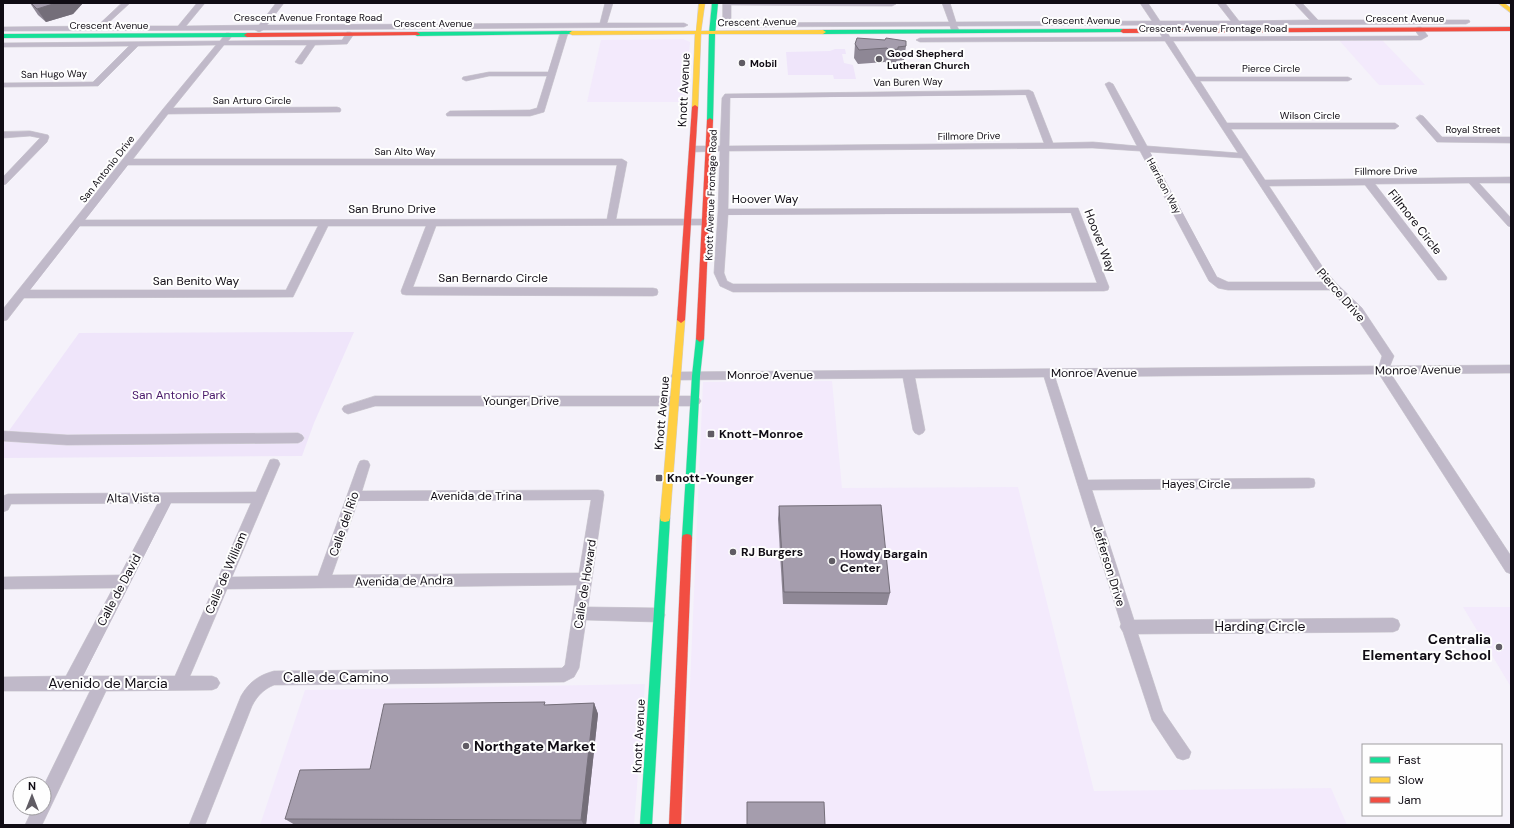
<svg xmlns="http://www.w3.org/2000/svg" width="1514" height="828" font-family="'DM Sans',sans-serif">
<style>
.built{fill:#f3eafc}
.green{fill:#efe5fa}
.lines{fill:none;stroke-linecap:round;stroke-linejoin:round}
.street-casing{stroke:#d0ced4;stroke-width:1}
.fast-casing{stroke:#d0ced4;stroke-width:1}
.slow-casing{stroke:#d0ced4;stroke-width:1}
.jam-casing{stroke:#d0ced4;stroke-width:1}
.street{fill:#c0b9c9;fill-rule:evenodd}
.fast{fill:#16e098;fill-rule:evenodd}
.slow{fill:#ffcf43;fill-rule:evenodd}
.jam{fill:#f24e42;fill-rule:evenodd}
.wall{fill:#8e8795}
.shaded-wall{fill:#746e79}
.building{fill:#a59dad;stroke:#746e79}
.poi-dot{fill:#605c64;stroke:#fefefe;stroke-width:1.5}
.labels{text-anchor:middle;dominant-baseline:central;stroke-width:4;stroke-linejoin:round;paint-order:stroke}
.far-street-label{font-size:10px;fill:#100c14;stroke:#fefefe}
.far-poi-label{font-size:10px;font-weight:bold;fill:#100c14;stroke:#fefefe;text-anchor:start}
.street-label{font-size:12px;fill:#100c14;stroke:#fefefe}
.park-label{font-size:12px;fill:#481769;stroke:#fefefe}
.poi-label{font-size:12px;font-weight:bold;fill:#100c14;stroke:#fefefe;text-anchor:start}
.near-street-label{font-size:14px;fill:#100c14;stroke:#fefefe}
.near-poi-label{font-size:14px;font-weight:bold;fill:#100c14;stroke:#fefefe;text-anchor:end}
</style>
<rect width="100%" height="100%" fill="#f5f2fa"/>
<g class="built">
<polygon points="683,39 690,42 685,102 587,102 601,40"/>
<polygon points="1338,39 1381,39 1425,85 1379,85"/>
<polygon points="832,381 842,488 1018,487 1094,791 1331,788 1347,825 684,825 703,382"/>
<polygon points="1463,607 1511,607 1511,688 1511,687"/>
<polygon points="645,684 634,825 260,825 305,690"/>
</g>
<g class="green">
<polygon points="835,49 845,49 846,54 842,54 844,63 853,65 856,79 834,79 833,75 788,75 786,52 830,51"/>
<polygon points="354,332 314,423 302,456 3,458 3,439 79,333"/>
</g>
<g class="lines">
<g class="street-casing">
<g id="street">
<polygon points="122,3 130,3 105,26 178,26 197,3 205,3 186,26 259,25 276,3 284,3 267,25 600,23 605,3 613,3 607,23 684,23 688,25 684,27 263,30 259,32 255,30 3,31 3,27 97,26"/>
<path d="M723 3 896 4 892 6 731 5V22L735 23 949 22 942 3H950L956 22 1152 21 1140 3H1148L1160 21H1231L1217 3H1225L1239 21 1310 20 1294 3H1302L1318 20H1469L1470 22 1466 24 1162 25 1170 37 1419 36 1414 29 1418 27H1421L1428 36 1421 40 1173 41 1196 77H1348L1352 79 1348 81H1200L1227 123H1395L1399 126 1395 129H1231L1265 180 1511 177V183H1479L1511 218V227L1508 226 1469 183 1375 184 1446 276 1447 278 1446 280H1438L1365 185 1269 186 1324 269 1336 283 1362 308 1394 356 1390 366 1511 365V373L1391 374 1511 556V574L1506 572 1379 374 1055 377 1088 480 1309 478 1314 479 1315 483 1314 487 1309 488 1092 490 1134 620 1393 618 1398 620 1400 625 1398 630 1393 632 1138 634 1163 711 1191 752 1189 758 1183 760 1177 758 1152 720 1123 632 1120 627 1121 624 1044 377 915 378 925 430 923 433 919 435 915 433 913 430 903 378 677 380 673 379 671 376 673 373 677 372 1379 366 1382 356 1354 314 1329 290H1228L1218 288 1209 281 1140 151 1093 148 729 151 728 209 1078 208 1109 287 1108 290 1104 291 733 292 720 286 714 273 718 212 720 151 693 152 689 149 693 146H720L722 98 725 94 1029 90 1033 92 1053 143 1093 142 1137 146 1105 84 1109 82 1113 84 1147 146 1238 153 1165 41 920 42 916 40 920 38 1162 37 1155 25 957 26 959 30 955 32H952L950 26 735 27 723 23ZM1026 95 1044 143 729 146 730 98ZM1150 152 1242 158 1323 282H1228L1217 277ZM1071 213 1097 283 733 284 727 281 724 273 728 215Z"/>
<polygon points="561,31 567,31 568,33 544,112 530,116 447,116 446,114 450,111 530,110 537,108 547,76 489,76 466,81 462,79 463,77 489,72 548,72"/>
<path d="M347 32H350L354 34 347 44 315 45 302 64H299L295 62 307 45H224L173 108 337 107 340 108 341 110 340 112 168 114 133 159H622L627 162 616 219H706L711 222 706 225 436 226 413 287 653 288 657 289 658 292 657 295 653 296 406 295 402 294 401 291 426 226H328L293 297 24 298 7 320 3 321V309L163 109 216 45 138 46 98 86H95L3 87V83L93 82 129 46 3 47V43L220 41 226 33H229L233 35 228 41 342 40ZM128 165H617L607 219 85 220ZM80 226H318L286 290H30Z"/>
<polygon points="1420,115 1423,116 1442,137 1511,137 1511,143 1437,142 1416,118"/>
<polygon points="30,131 48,135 49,137 47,142 6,184 3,185 3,177 40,138 30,136 3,138 3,132"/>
<polygon points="375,396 695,396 699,398 701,401 699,404 695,406 375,406 348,414 344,412 342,409 344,406"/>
<polygon points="3,431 67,435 298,433 302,435 304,438 302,441 298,443 67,445 3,441"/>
<path d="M274 459 278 460 280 464 232 577 318 576 358 465 360 461 364 460 368 461 370 465 362 491 598 490 603 491 604 495 588 607 658 608 663 610 665 615 663 620 658 622 586 620 579 668 574 677 564 682 274 685C264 689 257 696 252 706L205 825H189L241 696C249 682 259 675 274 671L562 668 565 665 577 585 227 589 190 676H212L217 678 220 683 217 688 212 690 106 691 42 825H25L33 808H44V785L90 691H3V677L66 676 113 588 3 589V577L120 575 158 503 11 504 8 510 3 512V496L8 494 256 492 270 460ZM591 500 579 573 332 575 358 501ZM171 503H251L175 676H83Z"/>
</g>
</g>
<g class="fast-casing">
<g id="fast">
<polygon points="712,3 718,3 715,34 713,120 710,122 707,120 709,34"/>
<polygon points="1123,29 1125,30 1125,32 823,34 820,32 823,30"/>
<polygon points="572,31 575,33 574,34 417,36 414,34 417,32"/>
<polygon points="3,34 247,33 250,35 247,37 3,38"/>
<polygon points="700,336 704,339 700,376 692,538 691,541 687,542 683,541 682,538 692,376 696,339"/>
<polygon points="665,514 669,515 670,518 652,825 640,825 660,518 661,515"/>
</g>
</g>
<g class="slow-casing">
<g id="slow">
<polygon points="699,3 705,3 701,31 823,30 826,32 823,34 701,34 698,107 695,109 692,107 695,34 572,35 569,33 572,31 696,31"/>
<polygon points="1498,3 1504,3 1511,8 1511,13"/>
<polygon points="681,317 685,320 670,518 669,521 665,522 661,521 660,518 677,320"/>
</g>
</g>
<g class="jam-casing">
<g id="jam">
<polygon points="1511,27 1511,31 1123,33 1120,31 1123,29"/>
<polygon points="417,32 420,34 419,35 247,37 244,35 247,33"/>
<polygon points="695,105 698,107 685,320 681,323 677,320 692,107"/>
<polygon points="710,118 713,120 704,339 700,342 696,339 707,120"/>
<polygon points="687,534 691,535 692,538 681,825 669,825 682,538 683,535"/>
</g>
</g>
<use href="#street" class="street"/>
<use href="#fast" class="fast"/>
<use href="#slow" class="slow"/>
<use href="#jam" class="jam"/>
</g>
<g class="wall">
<polygon points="30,3 83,3 73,14 46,22 38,15"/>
<polygon points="855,44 906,46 904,60 896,61 896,63 887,64 885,62 858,64 854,58"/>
<polygon points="779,506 890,593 887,605 783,604 778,519"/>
<polygon points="594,703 598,714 586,825 295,825 285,819 370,769 547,705"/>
</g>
<g class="shaded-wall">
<polygon points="56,3 83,3 73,14 46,22 37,9"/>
<polygon points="898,47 896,61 896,63 898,49"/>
<polygon points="594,703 598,714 586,825 584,825 581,820"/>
</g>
<g class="building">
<polygon points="31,3 56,3 37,9"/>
<polygon points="857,38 885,40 886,38 906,41 906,46 898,47 898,49 889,50 887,48 859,50 855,44"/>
<polygon points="881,505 890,593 784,592 779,506"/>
<polygon points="545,702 544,705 594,703 581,820 285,819 300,770 370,769 384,704"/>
<polygon points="747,802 824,802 825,825 747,825"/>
</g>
<g class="poi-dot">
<circle cx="879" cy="59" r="4"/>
<circle cx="742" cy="63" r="4"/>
<rect x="707" y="430" width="8" height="8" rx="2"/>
<rect x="655" y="474" width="8" height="8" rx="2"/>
<circle cx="733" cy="552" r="4"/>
<circle cx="832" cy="561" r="4"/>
<circle cx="1499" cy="647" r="4"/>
<circle cx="466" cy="746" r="4"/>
</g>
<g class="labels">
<g class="far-street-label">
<text x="308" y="17">Crescent Avenue Frontage Road</text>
<text x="1405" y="18">Crescent Avenue</text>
<text x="1081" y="20">Crescent Avenue</text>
<text transform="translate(757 22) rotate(-1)">Crescent Avenue</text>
<text x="433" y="23">Crescent Avenue</text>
<text x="109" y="25">Crescent Avenue</text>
<text x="1213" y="28">Crescent Avenue Frontage Road</text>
<text x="1271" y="68">Pierce Circle</text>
<text transform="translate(54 74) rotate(-1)">San Hugo Way</text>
<text transform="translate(908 82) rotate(-1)">Van Buren Way</text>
<text x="252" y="100">San Arturo Circle</text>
<text x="1310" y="115">Wilson Circle</text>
<text x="1473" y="129">Royal Street</text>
<text transform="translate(969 136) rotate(-1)">Fillmore Drive</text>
<text x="405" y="151">San Alto Way</text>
<text transform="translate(107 169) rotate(-52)">San Antonio Drive</text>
<text transform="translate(1386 171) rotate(-1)">Fillmore Drive</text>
<text transform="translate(1164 186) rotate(62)">Harrison Way</text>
<text transform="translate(711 195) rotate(-88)">Knott Avenue Frontage Road</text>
</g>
<g class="far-poi-label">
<text x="887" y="53">Good Shepherd<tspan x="887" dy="12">Lutheran Church</tspan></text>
<text x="750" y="63">Mobil</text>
</g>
<g class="street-label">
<text transform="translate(684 90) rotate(-87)">Knott Avenue</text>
<text x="765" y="199">Hoover Way</text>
<text x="392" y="209">San Bruno Drive</text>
<text transform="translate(1415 222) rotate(52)">Fillmore Circle</text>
<text transform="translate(1100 241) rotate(69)">Hoover Way</text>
<text x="493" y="278">San Bernardo Circle</text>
<text x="196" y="281">San Benito Way</text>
<text transform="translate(1341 295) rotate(49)">Pierce Drive</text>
<text transform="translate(1418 370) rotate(-1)">Monroe Avenue</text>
<text x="1094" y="373">Monroe Avenue</text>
<text x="770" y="375">Monroe Avenue</text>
<text x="521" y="401">Younger Drive</text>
<text transform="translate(662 413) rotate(-85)">Knott Avenue</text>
<text x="1196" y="484">Hayes Circle</text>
<text x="476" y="496">Avenida de Trina</text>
<text transform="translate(133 498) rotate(-1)">Alta Vista</text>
<text transform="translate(344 524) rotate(-71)">Calle del Rio</text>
<text transform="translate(1109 566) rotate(73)">Jefferson Drive</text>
<text transform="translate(226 573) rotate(-67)">Calle de William</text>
<text transform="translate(404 581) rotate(-1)">Avenida de Andra</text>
<text transform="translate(585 584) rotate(-81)">Calle de Howard</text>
<text transform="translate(119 590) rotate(-62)">Calle de David</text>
<text transform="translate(639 736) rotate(-87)">Knott Avenue</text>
</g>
<g class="park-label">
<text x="179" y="395">San Antonio Park</text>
</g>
<g class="poi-label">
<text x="719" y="434">Knott-Monroe</text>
<text x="667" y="478">Knott-Younger</text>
<text x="741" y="552">RJ Burgers</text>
<text x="840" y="554">Howdy Bargain<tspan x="840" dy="14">Center</tspan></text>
</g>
<g class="near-street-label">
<text x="1260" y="626">Harding Circle</text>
<text x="336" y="677">Calle de Camino</text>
<text x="108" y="683">Avenido de Marcia</text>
</g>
<g class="near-poi-label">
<text x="1491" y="639">Centralia<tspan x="1491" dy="16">Elementary School</tspan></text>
<text x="474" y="746" text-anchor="start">Northgate Market</text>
</g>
</g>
<rect width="1514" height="828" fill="none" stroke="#100c14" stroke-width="8"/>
<rect x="1362" y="744" width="140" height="72" fill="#fefefe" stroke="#9f9da0"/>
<rect x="1370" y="757" width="20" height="6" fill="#16e098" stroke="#9f9da0"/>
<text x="1398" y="764" font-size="12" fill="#100c14">Fast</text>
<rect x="1370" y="777" width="20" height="6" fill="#ffcf43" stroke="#9f9da0"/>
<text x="1398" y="784" font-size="12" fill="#100c14">Slow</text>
<rect x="1370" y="797" width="20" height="6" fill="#f24e42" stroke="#9f9da0"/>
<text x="1398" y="804" font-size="12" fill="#100c14">Jam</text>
<g transform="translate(32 796)"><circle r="19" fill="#fefefe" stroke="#9f9da0"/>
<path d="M0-3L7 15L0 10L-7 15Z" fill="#605c64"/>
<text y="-6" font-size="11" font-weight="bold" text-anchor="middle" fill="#100c14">N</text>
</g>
</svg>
